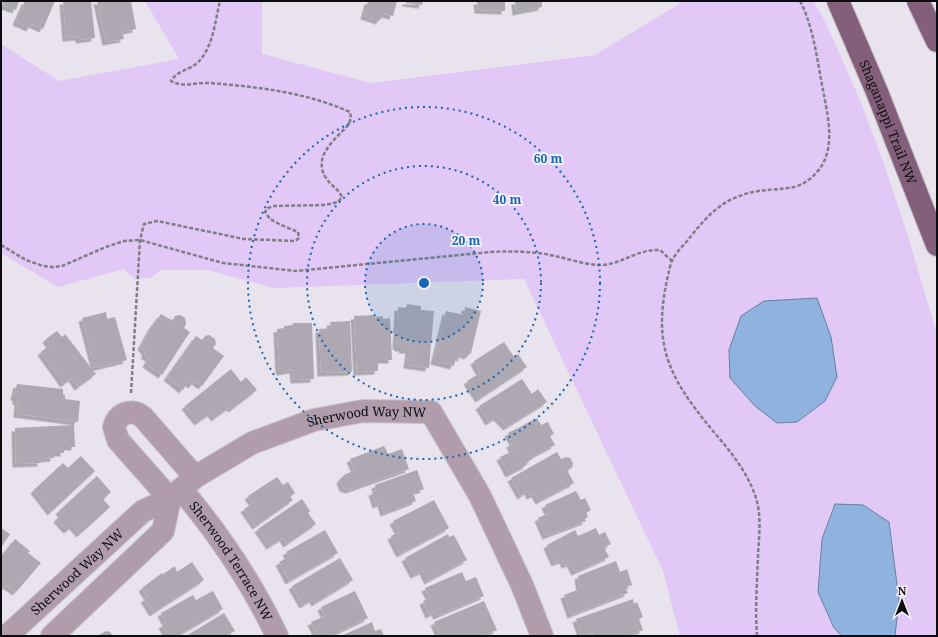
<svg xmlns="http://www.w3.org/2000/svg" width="938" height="637" font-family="'Noto Serif',serif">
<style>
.green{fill:#e1c8f6}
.water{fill:#90b2de;stroke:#6880a0}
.building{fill:#ada8b1;filter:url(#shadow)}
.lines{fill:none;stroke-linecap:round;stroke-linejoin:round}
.minor-casing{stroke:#c5c0c8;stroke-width:24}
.major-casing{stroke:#c5c0c8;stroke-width:24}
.path{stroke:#807d83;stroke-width:2.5;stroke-dasharray:4 2;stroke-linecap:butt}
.minor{stroke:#b19cac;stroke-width:22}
.major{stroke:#845f7c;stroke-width:22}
.ring{fill:none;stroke:#1465b3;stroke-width:2;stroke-dasharray:2 4}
.labels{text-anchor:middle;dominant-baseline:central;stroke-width:4;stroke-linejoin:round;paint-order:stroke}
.street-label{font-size:13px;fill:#0c0b0e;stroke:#f5f0f9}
.centre{fill:#1465b3;stroke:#f5f0f9;stroke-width:2}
.ring-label{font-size:12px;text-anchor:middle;font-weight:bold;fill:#1465b3;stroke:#f5f0f9;stroke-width:4;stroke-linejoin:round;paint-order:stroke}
</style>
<defs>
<filter id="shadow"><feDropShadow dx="-3.5" dy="3.5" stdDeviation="0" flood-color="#0004"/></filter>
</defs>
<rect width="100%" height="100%" fill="#e8e3ec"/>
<polygon class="green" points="145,1 262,1 262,54 371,83 595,55 684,1 813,1 825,21 860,100 884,164 907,233 937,334 937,636 680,636 663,571 524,279 274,288 207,270 162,270 150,278 134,279 124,269 58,287 1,253 1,44 59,81 179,59"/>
<g class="water">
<polygon points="817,298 831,337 837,377 825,401 797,422 777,423 755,406 730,378 729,350 741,316 764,301"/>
<polygon points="835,504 863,505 889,522 899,600 895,636 842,636 834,628 818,592 822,539"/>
</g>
<g class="building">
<polygon points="4,1 19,1 16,10 2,5"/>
<polygon points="25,1 55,1 43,29 32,24 30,28 16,22"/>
<polygon points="63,1 91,1 95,38 79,40 79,37 66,38"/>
<polygon points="97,1 131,1 136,29 122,32 124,39 106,42"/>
<polygon points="368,1 397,1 393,16 384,14 379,21 364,16"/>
<polygon points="406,1 423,1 422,5 406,3"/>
<polygon points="477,1 505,1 505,11 478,10"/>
<polygon points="515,1 542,1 542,7 516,12"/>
<polygon points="407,304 421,306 421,310 434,311 429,368 407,365 409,350 402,350 403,348 399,348 396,345 398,307 406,308"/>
<polygon points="465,307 481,311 471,353 467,356 462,354 461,358 456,357 454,366 434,361 446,311 464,315"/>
<polygon points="106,312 107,319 115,317 127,360 95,368 82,318"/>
<polygon points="161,314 173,321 175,316 180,315 185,318 186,324 184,328 190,332 162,375 146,364 149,358 144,355 146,353 141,346 152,326"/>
<polygon points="374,315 374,317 383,316 383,319 390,318 392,360 378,360 378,371 357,372 354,316"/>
<polygon points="350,321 352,372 321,373 319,329 331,328 330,322"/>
<polygon points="293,323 312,323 314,379 294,380 293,370 280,372 280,370 279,370 277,329 284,328 284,326 293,325"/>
<polygon points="57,331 62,337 65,334 96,374 78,387 72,378 64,384 41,352 50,345 46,339"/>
<polygon points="209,335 215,339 216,344 213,348 224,356 202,386 195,381 192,385 188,382 183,390 167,377 196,336 202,340 205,336"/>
<polygon points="504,342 514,357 518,354 527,367 479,399 467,381 480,373 474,361"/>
<polygon points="231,369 241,382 246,377 257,390 232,409 230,407 215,418 211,413 198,422 185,406"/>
<polygon points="522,379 532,394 538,389 547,402 507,427 497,417 489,422 479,406"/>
<polygon points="17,384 63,389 63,394 65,395 65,399 80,401 78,422 17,414 18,402 16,401 16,397 14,397"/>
<polygon points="537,418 541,425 548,422 554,434 550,436 555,445 532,457 532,459 526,463 527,465 509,474 500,457 513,451 510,444 513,442 508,433"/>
<polygon points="74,425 75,447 64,447 64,453 54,453 54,458 41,459 41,463 16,464 15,428"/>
<polygon points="384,446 388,454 402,449 409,469 349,490 343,488 340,480 344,475 355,470 350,459"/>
<polygon points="557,452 561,459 566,457 570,458 573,463 572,468 567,470 574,483 539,501 535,494 530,496 528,491 521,496 511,478"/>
<polygon points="81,456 95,471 51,512 34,490 63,463 68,468"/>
<polygon points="417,470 424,489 413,493 416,501 384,513 381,503 376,505 372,492 376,491 375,485"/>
<polygon points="97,476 111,492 103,499 110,507 80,534 73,526 67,530 57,519 62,514 59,511"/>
<polygon points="277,477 283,485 288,482 295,493 290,497 293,500 256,526 244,509 253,503 248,496"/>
<polygon points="576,491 581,500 585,498 591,510 586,513 588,517 585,519 586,521 546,536 538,518 549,513 545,505"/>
<polygon points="302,499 310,511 308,513 316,524 287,544 283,538 270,546 258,529"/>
<polygon points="434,500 449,528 400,554 391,536 399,532 393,521"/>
<polygon points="1,528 10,534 1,548"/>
<polygon points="596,528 599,535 605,532 611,544 604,547 609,557 575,572 570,563 565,565 563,560 555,563 547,545 575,530 578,536"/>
<polygon points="325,530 338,553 289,581 279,562 289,557 286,552"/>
<polygon points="448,534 449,537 454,535 467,560 428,581 423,571 414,575 405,558"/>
<polygon points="15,539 30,551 28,553 41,563 16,592 6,585 1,592 1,557"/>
<polygon points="340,558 353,580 315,603 313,599 303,605 292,586"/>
<polygon points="616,561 620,572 627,569 632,585 625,587 628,593 571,615 564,595 580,589 578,576"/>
<polygon points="192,562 204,580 153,613 144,599 148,597 142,588 162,573 163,574 175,566 177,572"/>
<polygon points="462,572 466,581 476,577 484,596 437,616 435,612 429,615 423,601 430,598 425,588"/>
<polygon points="213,591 223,609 177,636 168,636 162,625 166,623 161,613 193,595 196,600"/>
<polygon points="355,591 368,618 330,636 318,636 311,622 325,616 321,607"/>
<polygon points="633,599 634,604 637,602 643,617 639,619 643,630 627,636 594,636 592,633 582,636 576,619"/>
<polygon points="484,601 497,630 483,636 440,636 434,622"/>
<polygon points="224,613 235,631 225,636 186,636"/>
<polygon points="372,622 375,631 381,629 384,636 341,636"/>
<polygon points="106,631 110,632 113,636 97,636"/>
</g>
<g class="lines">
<g class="minor-casing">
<g id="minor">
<path id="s1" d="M181 489C219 534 252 583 277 636"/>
<path d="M170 499 118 440 114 427C118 413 131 408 143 417L195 477"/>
<path id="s2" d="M7 636 143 511 170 499 195 477 252 443 314 420 363 411 431 412 480 496 522 585 542 636"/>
<polyline points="52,636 163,531 170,499"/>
</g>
</g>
<g class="major-casing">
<g id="major">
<path id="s3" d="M838 1 877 92 937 245"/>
<polyline points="918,1 937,41"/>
</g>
</g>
<g class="path">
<path d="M1 245 26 260 43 266 53 267 62 266 106 247 124 241 140 240 223 263 296 271 490 252C513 251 533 251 555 256 569 259 586 265 600 265 621 265 636 249 660 250L672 261"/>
<path d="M131 393 140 240 144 224 157 221 244 239 295 241 299 238 298 232 281 225 270 219 265 212 268 208 274 206 325 205 338 202 342 197C338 188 331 186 326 178 312 156 335 140 349 124L351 118 350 112C305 92 258 87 210 83 197 82 182 88 171 81 177 71 188 70 196 64 213 50 215 21 220 1"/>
<path d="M757 636C755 609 757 582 758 556 759 536 762 514 755 495 746 470 730 451 713 431 664 372 651 340 671 263 674 254 685 244 691 236 704 220 718 204 737 197 758 188 774 191 794 187 802 185 810 180 816 173 837 151 828 117 823 90 817 60 814 28 800 1"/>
</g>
<use href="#minor" class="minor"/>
<use href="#major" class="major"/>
</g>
<circle cx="424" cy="283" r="59" fill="#1465b3" fill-opacity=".12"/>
<g class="ring">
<circle cx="424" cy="283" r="59"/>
<circle cx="424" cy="283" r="117"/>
<circle cx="424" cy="283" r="176"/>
</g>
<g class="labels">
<g class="street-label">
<text stroke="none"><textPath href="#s3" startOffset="131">Shaganappi Trail NW</textPath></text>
<text stroke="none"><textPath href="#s2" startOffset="433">Sherwood Way NW</textPath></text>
<text stroke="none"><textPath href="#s1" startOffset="88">Sherwood Terrace NW</textPath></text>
<text stroke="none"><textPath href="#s2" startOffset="95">Sherwood Way NW</textPath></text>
</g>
</g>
<circle cx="424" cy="283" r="6" class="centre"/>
<g class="ring-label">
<text x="548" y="163">60 m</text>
<text x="507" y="204">40 m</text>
<text x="466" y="245">20 m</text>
</g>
<rect width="938" height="637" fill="none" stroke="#0c0b0e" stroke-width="4"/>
<g transform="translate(902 601)" stroke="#f5f0f9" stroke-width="3" paint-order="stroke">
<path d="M0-3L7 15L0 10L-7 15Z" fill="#0c0b0e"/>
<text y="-6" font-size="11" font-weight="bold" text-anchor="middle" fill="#0c0b0e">N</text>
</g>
</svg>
